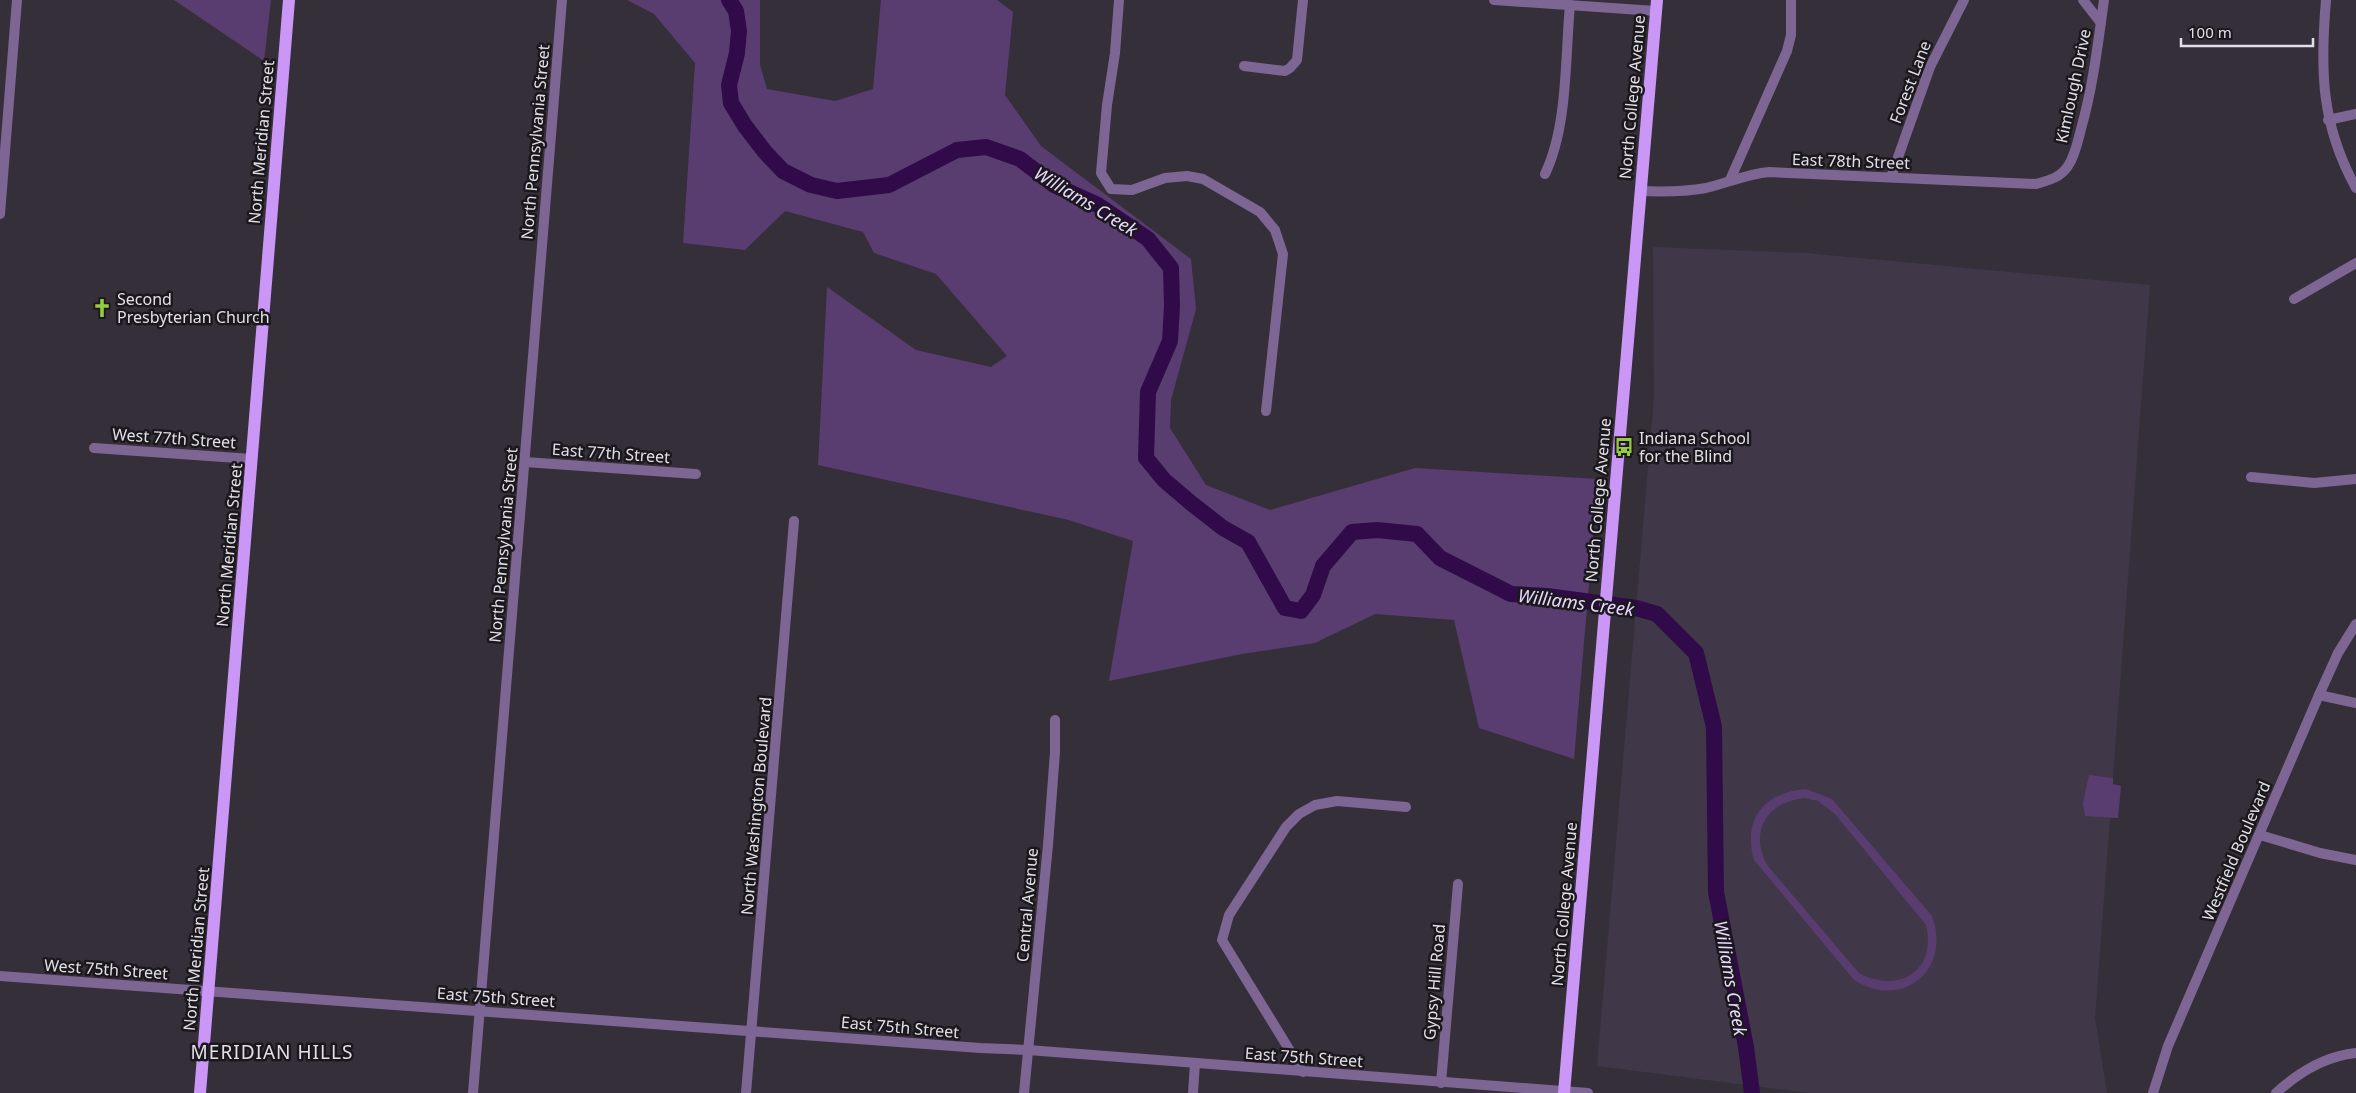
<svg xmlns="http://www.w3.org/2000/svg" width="2356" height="1093" font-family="'Noto Sans',sans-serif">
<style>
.built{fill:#403748}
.green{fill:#593d71;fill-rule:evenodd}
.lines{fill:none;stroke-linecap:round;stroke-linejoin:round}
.river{stroke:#310a49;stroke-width:16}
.minor{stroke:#7e6694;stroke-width:10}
.major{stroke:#cb97f7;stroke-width:12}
.labels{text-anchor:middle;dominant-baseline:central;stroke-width:5;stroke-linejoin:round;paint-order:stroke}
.street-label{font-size:16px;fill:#e2dee6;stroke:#1b181d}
.poi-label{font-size:16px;fill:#e2dee6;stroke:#1b181d;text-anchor:start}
.water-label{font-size:18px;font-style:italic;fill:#ead7fd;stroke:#1b181d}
.quarter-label{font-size:19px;letter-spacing:1px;fill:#e2dee6;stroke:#1b181d}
</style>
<rect width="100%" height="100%" fill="#352f3a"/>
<polygon class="built" points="1653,247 1806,253 2150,285 2095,1018 2107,1093 1809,1093 1597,1066 1654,397"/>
<g class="green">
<polygon points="174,0 271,0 264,61"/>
<polygon points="627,0 760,0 760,65 767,89 835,101 873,89 881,0 997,0 1013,12 1005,95 1041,146 1191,259 1196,309 1171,400 1170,428 1206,485 1270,510 1415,468 1598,479 1574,759 1479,728 1454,620 1375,614 1315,643 1242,654 1109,681 1133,541 1069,520 818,465 827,287 916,350 991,367 1007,356 936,274 874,253 863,232 785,211 745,250 683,243 695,63 654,14"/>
<polygon points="2089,775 2113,778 2113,784 2121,786 2118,818 2085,816 2083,803"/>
<path d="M1806 789 1832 799 1932 916C1952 969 1903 1011 1854 980L1754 860C1742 819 1765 792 1806 789ZM1805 798 1818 801 1835 814 1926 925C1937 972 1898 994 1859 973L1767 865C1749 830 1767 802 1805 798Z"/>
</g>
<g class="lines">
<polyline class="river" points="729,0 736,11 739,31 737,53 729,85 731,103 745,126 765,152 783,171 811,185 837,191 889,185 957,150 986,147 1020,159 1054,185 1098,205 1148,239 1171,268 1172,306 1170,341 1148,392 1146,458 1164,480 1191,503 1223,528 1248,542 1285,608 1301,611 1313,595 1323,566 1352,532 1377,530 1417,534 1440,558 1511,594 1547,596 1636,608 1657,614 1696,653 1714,727 1716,892 1746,1047 1752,1093"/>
<g class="minor">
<polyline points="1119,0 1115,53 1107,105 1101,173 1111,189 1132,190 1165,178 1187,176 1203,179 1260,212 1275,230 1283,254 1266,411"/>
<polyline points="1494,0 1656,11"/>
<polyline points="2083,0 2101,23"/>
<path d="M2326 0C2320 70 2321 125 2356 188"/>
<polyline points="1244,66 1285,71 1290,68 1297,60 1303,0"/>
<polyline points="2328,120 2356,114"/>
<path d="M1545 174C1568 126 1565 58 1570 5"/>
<polyline points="1891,177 1930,67 1964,0"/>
<polyline points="1730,180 1787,51 1791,35 1791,0"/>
<path d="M1640 191C1662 192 1684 192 1706 188 1727 183 1747 174 1769 172L2036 184C2049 180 2060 178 2068 166 2075 156 2078 141 2081 129 2093 87 2098 43 2104 0"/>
<polyline points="0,214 17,0"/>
<polyline points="2294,299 2356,263"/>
<polyline points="94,448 252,459"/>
<polyline points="525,462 696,474"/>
<polyline points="2251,477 2314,483 2356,479"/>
<polyline points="2319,695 2356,703"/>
<polyline points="2260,835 2320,853 2356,860"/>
<polyline points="0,976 980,1048 1028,1050 1588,1093"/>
<polyline points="1303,1072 1222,940 1229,915 1286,827 1299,814 1315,805 1337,801 1406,807"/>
<polyline points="1441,1083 1458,884"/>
<polyline points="473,1093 562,0"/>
<polyline points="746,1093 794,521"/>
<polyline points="1024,1093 1048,845 1055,752 1055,720"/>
<polyline points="1193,1093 1195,1063"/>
<polyline points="2153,1093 2168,1046 2319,695 2338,653 2356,624"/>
<path d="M2276 1093C2299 1072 2325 1056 2356 1053"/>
</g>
<g class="major">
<polyline points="200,1093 289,0"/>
<polyline points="1564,1093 1657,0"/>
</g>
</g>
<defs>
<g id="church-bare" transform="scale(1.5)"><path d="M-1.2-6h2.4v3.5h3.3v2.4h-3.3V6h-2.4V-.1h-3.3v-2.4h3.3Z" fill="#95cc3b" stroke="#1b181d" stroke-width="2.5" paint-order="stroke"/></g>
<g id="bus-bare" transform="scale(1.5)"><path d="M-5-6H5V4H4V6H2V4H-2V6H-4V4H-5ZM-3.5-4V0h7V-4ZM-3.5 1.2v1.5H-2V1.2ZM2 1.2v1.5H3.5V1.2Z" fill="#95cc3b" stroke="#1b181d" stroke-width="2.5" paint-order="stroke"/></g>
</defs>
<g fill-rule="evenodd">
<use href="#church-bare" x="102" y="308"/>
<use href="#bus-bare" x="1624" y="447"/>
</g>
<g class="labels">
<g class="street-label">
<text transform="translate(1910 82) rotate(-69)">Forest Lane</text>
<text transform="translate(2073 86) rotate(-78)">Kimlough Drive</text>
<text transform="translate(1632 97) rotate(-85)">North College Avenue</text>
<text transform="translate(261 142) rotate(-85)">North Meridian Street</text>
<text transform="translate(535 142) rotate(-85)">North Pennsylvania Street</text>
<text transform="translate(1851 161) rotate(2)">East 78th Street</text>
<text transform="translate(174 438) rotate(4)">West 77th Street</text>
<text transform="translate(611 453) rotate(4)">East 77th Street</text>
<text transform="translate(1598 500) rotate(-85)">North College Avenue</text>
<text transform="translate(229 545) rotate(-85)">North Meridian Street</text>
<text transform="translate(503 545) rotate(-85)">North Pennsylvania Street</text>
<text transform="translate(756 806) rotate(-85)">North Washington Boulevard</text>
<text transform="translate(2236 851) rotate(-67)">Westfield Boulevard</text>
<text transform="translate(1564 904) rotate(-85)">North College Avenue</text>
<text transform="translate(1027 905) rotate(-85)">Central Avenue</text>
<text transform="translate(196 949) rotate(-85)">North Meridian Street</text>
<text transform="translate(106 969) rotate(4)">West 75th Street</text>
<text transform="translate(1434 982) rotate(-85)">Gypsy Hill Road</text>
<text transform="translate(496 997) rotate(4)">East 75th Street</text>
<text transform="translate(900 1027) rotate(5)">East 75th Street</text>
<text transform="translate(1304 1057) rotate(4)">East 75th Street</text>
</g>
<g class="poi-label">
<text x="117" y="299">Second<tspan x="117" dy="18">Presbyterian Church</tspan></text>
<text x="1639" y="438">Indiana School<tspan x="1639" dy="18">for the Blind</tspan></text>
</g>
<g class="water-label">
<text transform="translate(1086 201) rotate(31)">Williams Creek</text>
<text transform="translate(1576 602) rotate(7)">Williams Creek</text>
<text transform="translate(1731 978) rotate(80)">Williams Creek</text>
</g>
<g class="quarter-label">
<text x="272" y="1052">MERIDIAN HILLS</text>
</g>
</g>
<path d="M2181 38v8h132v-8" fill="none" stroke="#e2dee6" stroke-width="2.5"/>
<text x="2188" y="38" font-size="15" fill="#e2dee6" stroke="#1b181d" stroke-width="4" paint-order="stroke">100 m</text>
</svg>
